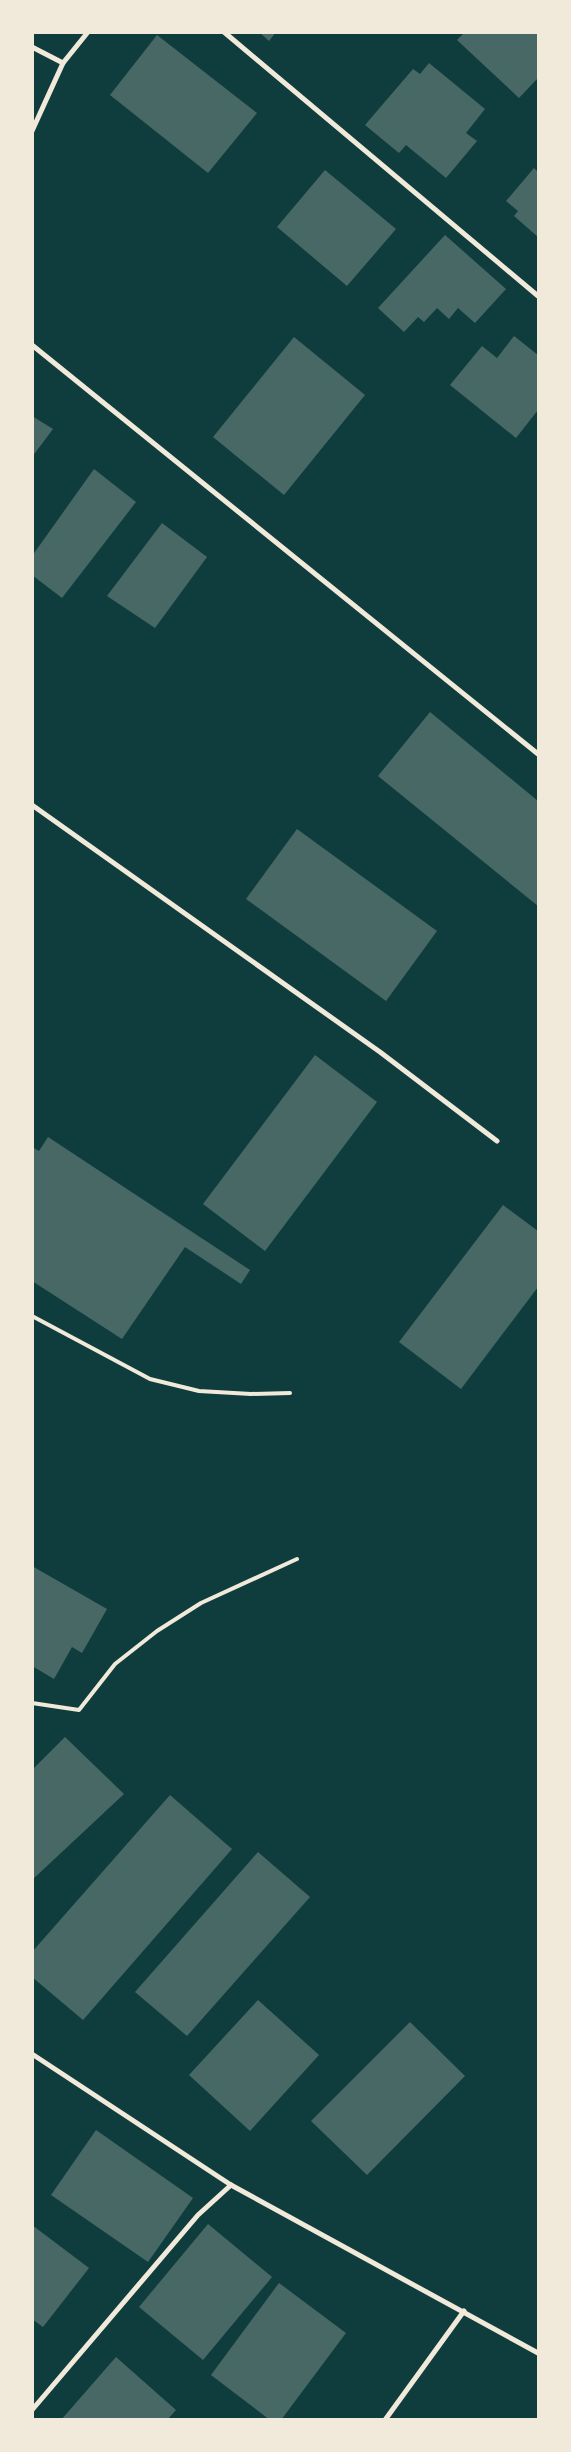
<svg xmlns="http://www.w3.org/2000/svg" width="571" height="2452" font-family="'PT Sans',sans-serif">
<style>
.building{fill:#486865}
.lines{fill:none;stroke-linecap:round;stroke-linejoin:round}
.service{stroke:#f1e9da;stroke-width:4}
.minor{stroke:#f1e9da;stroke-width:5}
</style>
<rect width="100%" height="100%" fill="#0f3d3e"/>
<g class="building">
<polygon points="259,32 276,32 269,41"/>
<polygon points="465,32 538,32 538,78 519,98 457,40"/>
<polygon points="157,35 257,113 208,173 110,95"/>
<polygon points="429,63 485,109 466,133 477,141 446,178 406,145 399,153 365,125 413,69 420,74"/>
<polygon points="534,168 538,172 538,237 514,216 518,211 506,201"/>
<polygon points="325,170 396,229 347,286 277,227"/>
<polygon points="445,235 506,289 475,323 458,308 449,319 437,308 424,322 418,317 404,332 378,308"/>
<polygon points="514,336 538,355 538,410 516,438 450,385 482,346 497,358"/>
<polygon points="294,337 365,395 284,495 213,437"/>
<polygon points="32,416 53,429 32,457"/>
<polygon points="94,469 136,502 62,598 32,575 32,556"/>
<polygon points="162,523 207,557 155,628 107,596"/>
<polygon points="430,712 538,801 538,906 378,776"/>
<polygon points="297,829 437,931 386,1001 246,899"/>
<polygon points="315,1055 377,1102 265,1251 203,1204"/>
<polygon points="48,1137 250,1270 241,1284 185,1247 122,1339 32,1281 32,1147 39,1151"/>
<polygon points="503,1205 538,1231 538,1287 461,1389 399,1342"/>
<polygon points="32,1566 107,1609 82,1653 72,1647 54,1679 32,1666"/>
<polygon points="65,1737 124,1794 32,1880 32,1770"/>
<polygon points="170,1795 232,1849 83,2020 32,1977 32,1952"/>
<polygon points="258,1852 310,1897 187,2036 135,1992"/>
<polygon points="258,2000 319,2055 250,2131 189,2075"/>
<polygon points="410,2022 465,2076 367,2175 311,2121"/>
<polygon points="96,2130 193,2198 148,2262 51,2195"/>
<polygon points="208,2224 272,2277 203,2360 139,2307"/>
<polygon points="32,2225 89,2268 43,2327 32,2319"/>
<polygon points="279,2283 346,2333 281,2420 270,2420 211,2375"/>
<polygon points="116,2357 176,2410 167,2420 61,2420"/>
</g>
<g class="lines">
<g class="service">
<polyline points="32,1316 150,1379 199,1391 251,1394 290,1393"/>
<polyline points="32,1703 79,1710 115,1664 157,1631 201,1603 297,1559"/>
</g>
<g class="minor">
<polyline points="224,32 538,296"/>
<polyline points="32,47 63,63"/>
<polyline points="32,131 63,63 88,32"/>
<polyline points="32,345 538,754"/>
<polyline points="32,805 380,1052 497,1141"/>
<polyline points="32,2054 231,2185 538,2353"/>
<polyline points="32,2410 198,2215 231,2185"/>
<polyline points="385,2420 464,2311"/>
</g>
</g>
<rect width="571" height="2452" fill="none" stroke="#f1e9da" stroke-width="68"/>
</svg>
